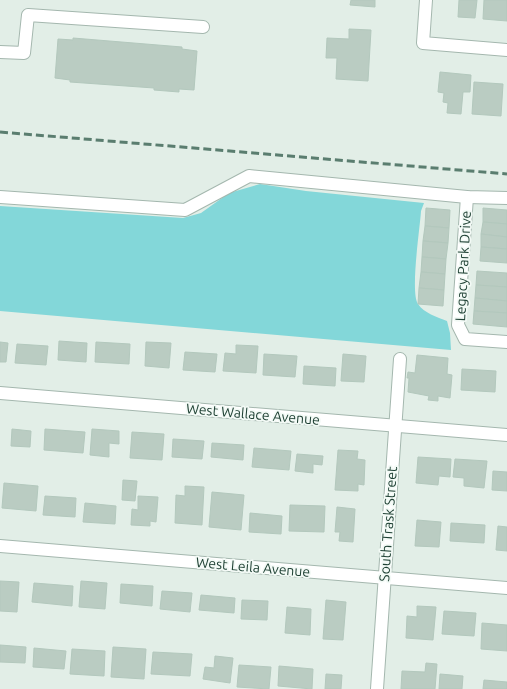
<svg xmlns="http://www.w3.org/2000/svg" width="507" height="689" font-family="Ubuntu,sans-serif">
<style>
.water{fill:#83d7d9}
.building{fill:#baccc2;stroke:#b3c8bd}
.lines{fill:none;stroke-linecap:round;stroke-linejoin:round}
.minor-casing{stroke:#a4b7ae;stroke-width:14}
.minor{stroke:#fff;stroke-width:12}
.rail{stroke:#5a7d6f;stroke-width:3;stroke-dasharray:8 4;stroke-linecap:butt}
.labels{text-anchor:middle;dominant-baseline:central;stroke-width:3.5;stroke-linejoin:round;paint-order:stroke}
.street-label{font-size:14px;fill:#1f4134;stroke:#f3faf6}
</style>
<rect width="100%" height="100%" fill="#e2eee7"/>
<path class="water" d="M260 184 306 191 424 203 421 211C420 228 410 292 418 304 424 313 437 317 447 321L450 333 451 350 0 311V206L183 218 201 213 229 193Z"/>
<g class="building">
<polygon points="351,0 375,0 375,7 350,5"/>
<polygon points="459,0 477,0 475,18 458,17"/>
<polygon points="484,0 507,0 507,21 483,19"/>
<polygon points="349,29 371,30 368,81 336,79 337,58 326,58 327,38 349,39"/>
<polygon points="73,38 182,47 182,49 197,51 194,90 179,89 179,92 154,90 154,88 70,82 70,80 55,78 58,39 73,40"/>
<polygon points="440,72 471,75 470,92 463,92 461,114 447,113 448,103 443,102 444,93 438,92"/>
<polygon points="474,82 503,84 501,116 472,114"/>
<polygon points="426,208 450,210 449,228 425,226"/>
<polygon points="483,208 507,210 507,224 483,222"/>
<polygon points="483,222 507,224 507,237 481,234"/>
<polygon points="425,226 449,228 448,243 423,241"/>
<polygon points="481,234 507,237 507,249 481,247"/>
<polygon points="423,241 448,243 446,259 422,257"/>
<polygon points="481,247 507,249 507,263 480,261"/>
<polygon points="422,257 446,259 445,274 421,272"/>
<polygon points="477,271 507,273 507,287 476,285"/>
<polygon points="421,272 445,274 444,290 419,288"/>
<polygon points="476,285 507,287 507,301 475,298"/>
<polygon points="419,288 444,290 443,306 418,304"/>
<polygon points="475,298 507,301 507,313 474,311"/>
<polygon points="474,311 507,313 507,327 473,324"/>
<polygon points="59,341 87,343 86,362 58,360"/>
<polygon points="0,342 8,343 6,362 0,362"/>
<polygon points="96,342 130,344 129,364 95,362"/>
<polygon points="146,342 171,343 169,368 145,366"/>
<polygon points="17,344 48,346 46,365 15,363"/>
<polygon points="236,345 258,346 256,373 223,371 225,353 236,354"/>
<polygon points="185,352 217,354 215,372 183,370"/>
<polygon points="264,354 297,356 295,377 263,375"/>
<polygon points="343,354 366,356 364,382 341,381"/>
<polygon points="417,355 448,358 447,374 452,375 450,398 438,396 438,401 428,400 429,396 408,392 409,378 407,378 408,372 415,373"/>
<polygon points="304,366 336,368 335,386 303,384"/>
<polygon points="462,369 496,371 495,392 461,390"/>
<polygon points="12,429 31,431 30,447 11,446"/>
<polygon points="45,429 85,432 83,453 44,450"/>
<polygon points="92,429 119,431 119,444 109,443 109,457 90,455"/>
<polygon points="132,432 164,434 162,460 130,458"/>
<polygon points="173,439 204,441 202,459 172,457"/>
<polygon points="212,443 244,445 243,460 211,457"/>
<polygon points="254,448 291,451 289,470 252,467"/>
<polygon points="338,450 358,451 357,459 365,460 364,485 358,484 358,491 335,490"/>
<polygon points="297,454 323,456 322,465 313,464 313,473 295,471"/>
<polygon points="418,457 451,459 450,477 439,476 438,485 416,483"/>
<polygon points="455,459 487,461 484,488 464,486 464,478 453,477"/>
<polygon points="493,471 507,472 507,491 492,490"/>
<polygon points="123,480 137,481 135,501 122,500"/>
<polygon points="4,483 38,486 36,511 2,508"/>
<polygon points="185,486 204,487 202,525 175,523 176,495 185,496"/>
<polygon points="212,492 244,495 241,530 209,527"/>
<polygon points="45,496 76,498 75,517 43,515"/>
<polygon points="138,496 158,497 156,522 150,521 150,526 131,525 132,509 138,510"/>
<polygon points="85,503 116,506 115,524 83,522"/>
<polygon points="290,505 325,506 324,532 289,531"/>
<polygon points="337,507 355,509 353,542 339,541 340,532 335,532"/>
<polygon points="250,513 282,516 281,534 249,532"/>
<polygon points="417,520 441,522 439,547 415,546"/>
<polygon points="451,523 485,525 484,543 450,541"/>
<polygon points="498,526 507,527 507,551 496,550"/>
<polygon points="0,581 19,582 17,612 0,611"/>
<polygon points="81,581 107,583 105,609 79,607"/>
<polygon points="34,583 73,586 72,606 32,602"/>
<polygon points="121,584 153,586 152,606 120,603"/>
<polygon points="162,591 192,593 190,612 160,609"/>
<polygon points="201,595 235,598 234,613 199,610"/>
<polygon points="242,600 268,601 267,620 241,619"/>
<polygon points="326,600 346,602 343,640 323,639"/>
<polygon points="417,606 436,607 433,640 406,638 407,616 417,617"/>
<polygon points="287,607 311,609 310,635 285,633"/>
<polygon points="444,611 476,613 474,636 442,634"/>
<polygon points="482,623 507,625 507,651 481,649"/>
<polygon points="0,645 26,647 25,663 0,662"/>
<polygon points="113,647 146,649 144,679 111,677"/>
<polygon points="34,648 66,651 64,669 33,667"/>
<polygon points="72,649 105,651 104,676 70,674"/>
<polygon points="153,652 192,654 190,676 151,674"/>
<polygon points="215,656 233,658 230,683 203,679 205,667 214,668"/>
<polygon points="426,663 437,664 435,689 401,689 402,671 425,672"/>
<polygon points="239,665 271,667 269,689 237,687"/>
<polygon points="279,666 313,669 312,689 278,686"/>
<polygon points="326,674 342,675 341,689 325,689"/>
<polygon points="440,674 463,676 462,689 439,689"/>
<polygon points="484,680 507,682 507,689 483,689"/>
</g>
<g class="lines">
<g class="minor-casing">
<g id="minor">
<polyline points="426,0 423,43 507,50"/>
<polyline points="0,52 24,53 28,15 203,27"/>
<polyline points="0,197 185,210 249,176 467,197 507,198"/>
<polyline points="467,197 458,325 465,339 507,342"/>
<polyline points="0,393 507,435"/>
<polyline points="0,546 507,588"/>
<polyline points="377,689 400,359"/>
</g>
</g>
<use href="#minor" class="minor"/>
<polyline class="rail" points="0,132 507,174"/>
</g>
<g class="labels">
<g class="street-label">
<text transform="translate(463 266) rotate(-87)">Legacy Park Drive</text>
<text transform="translate(253 414) rotate(5)">West Wallace Avenue</text>
<text transform="translate(388 524) rotate(-86)">South Trask Street</text>
<text transform="translate(253 567) rotate(5)">West Leila Avenue</text>
</g>
</g>
</svg>
